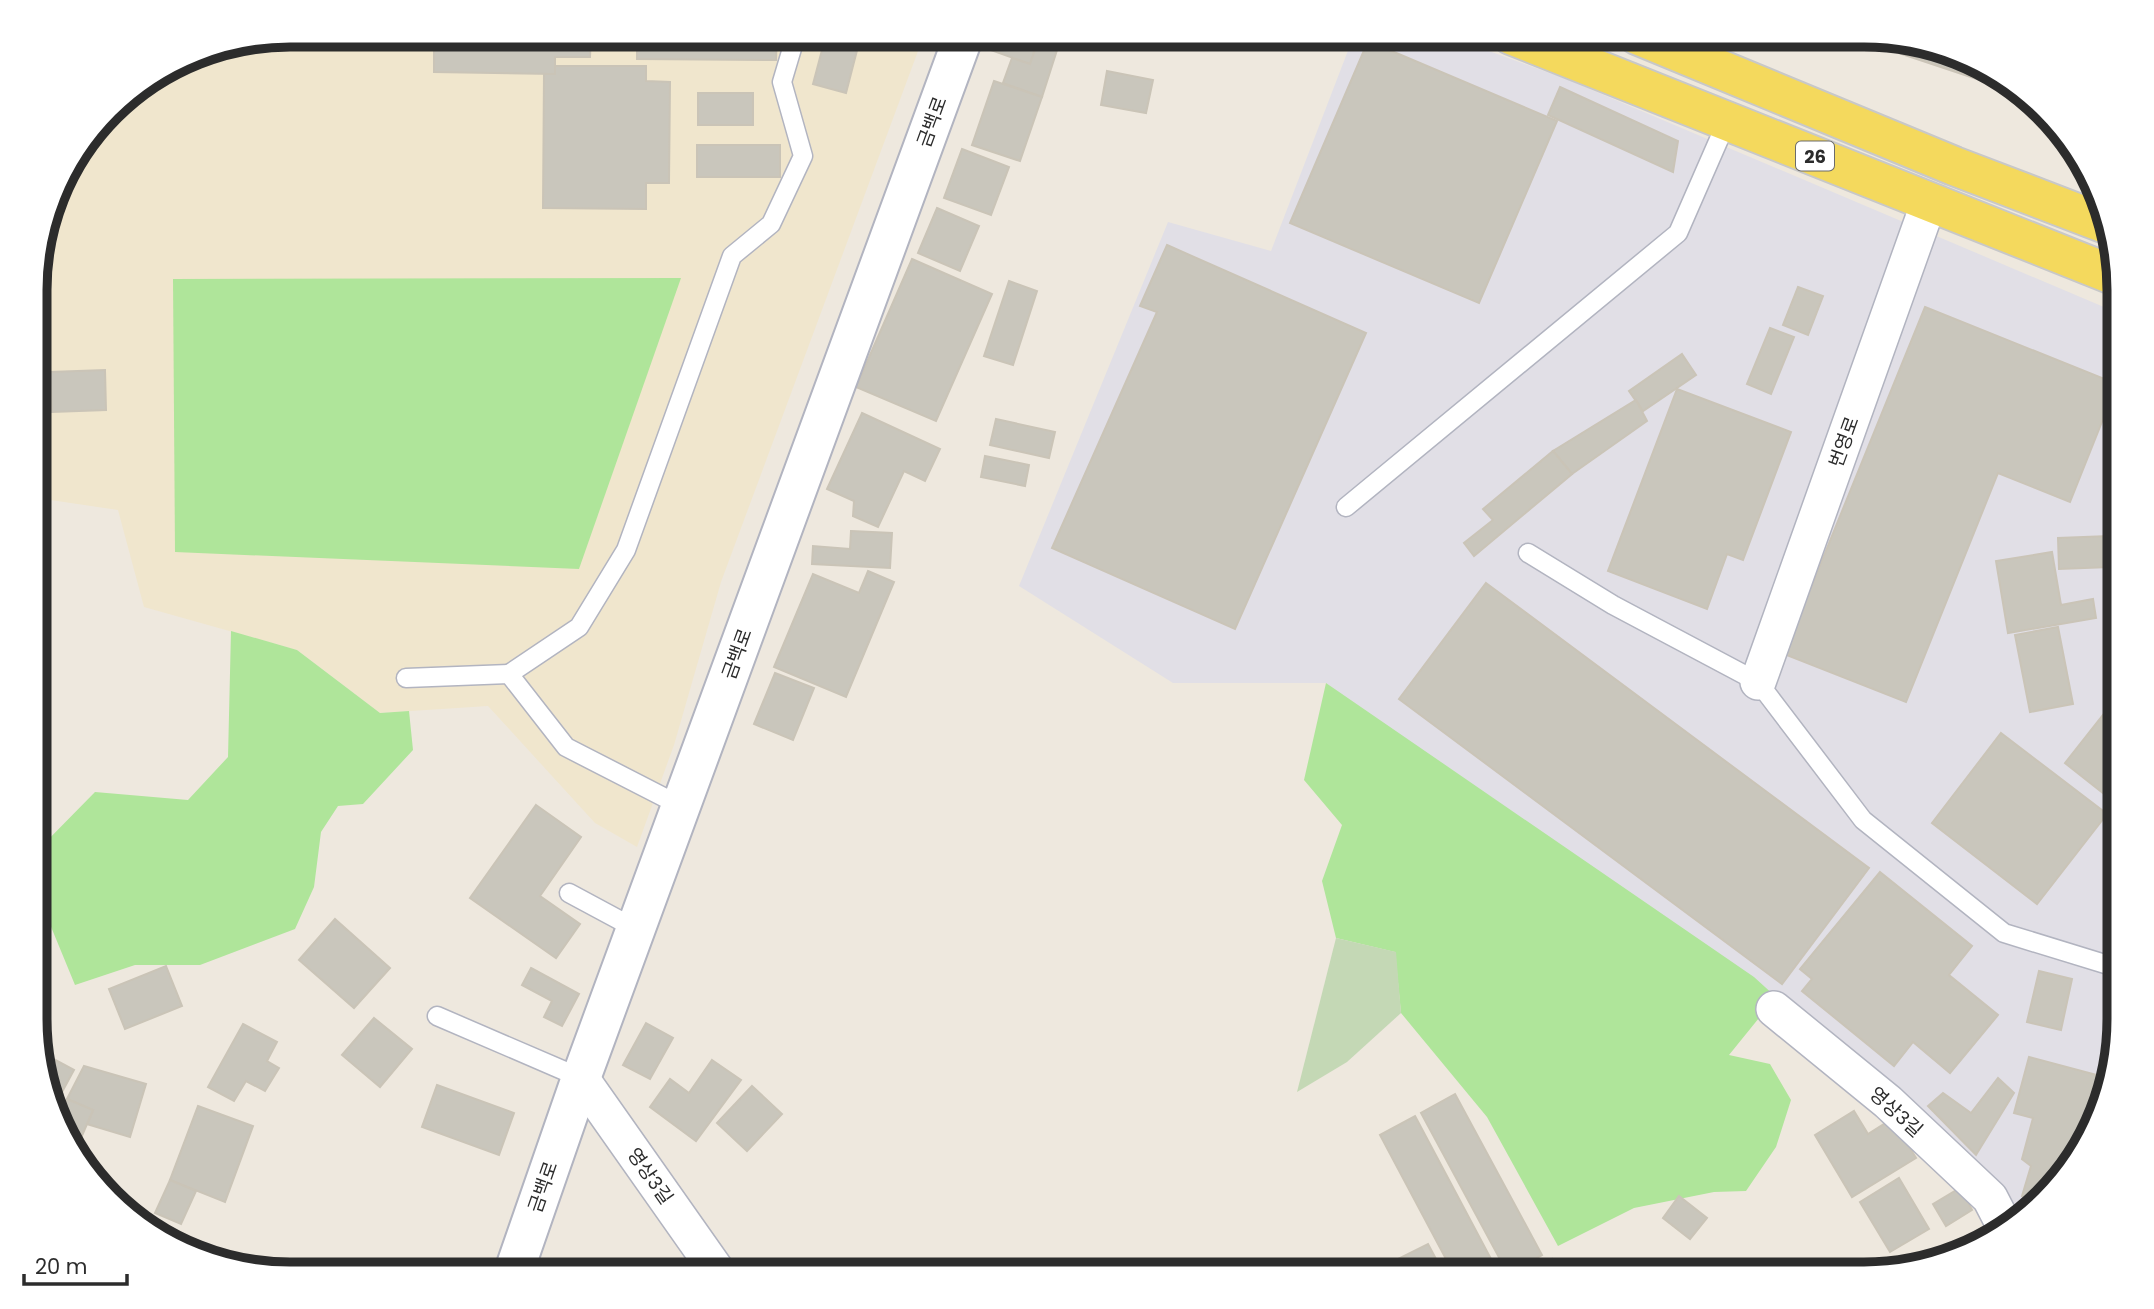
<svg xmlns="http://www.w3.org/2000/svg" width="2154" height="1309" font-family="Poppins,'Noto Sans KR',sans-serif">
<style>
.industrial{fill:#e1dfe6}
.education{fill:#f0e6cd}
.green{fill:#afe59a}
.cemetery{fill:#c4d8b5}
.building{fill:#c9c6bc;stroke:#cac4b7;stroke-width:2}
.lines{fill:none;stroke-linecap:round;stroke-linejoin:round}
.service-casing{stroke:#b2b4c0;stroke-width:21}
.minor-casing{stroke:#b2b4c0;stroke-width:38}
.tertiary-casing{stroke:#b2b4c0;stroke-width:42}
.primary-casing{stroke:#c8c8c8;stroke-width:42}
.service{stroke:#fff;stroke-width:18}
.minor{stroke:#fff;stroke-width:35}
.tertiary{stroke:#fff;stroke-width:38}
.primary{stroke:#f4d95d;stroke-width:38}
.labels{text-anchor:middle;dominant-baseline:central;stroke-width:5;stroke-linejoin:round;paint-order:stroke}
.shield{fill:#fff;stroke:#6b6b6b;stroke-width:2}
.shield-label{font-size:18px;font-weight:bold;fill:#2c2c2c}
.street-label{font-size:19px;fill:#2c2c2c;stroke:#fff}
.rim{fill:none;stroke:#2c2c2c;stroke-width:9}
</style>
<rect width="100%" height="100%" fill="#eee8de"/>
<polygon class="industrial" points="1354,35 1445,35 1566,79 2118,313 2118,1035 2076,1160 2015,1218 1982,1171 1326,683 1173,683 1019,586 1168,222 1271,251"/>
<polygon class="education" points="290,35 924,35 721,582 674,745 637,847 595,823 488,706 380,713 297,650 144,607 118,510 37,498 37,257 62,177 122,99 193,54"/>
<g class="green">
<polygon points="681,278 579,569 175,552 173,279"/>
<polygon points="231,631 297,650 380,713 409,711 413,750 363,804 338,806 321,832 314,887 295,929 200,965 135,965 75,985 40,900 37,888 37,851 95,792 188,800 228,757"/>
<polygon points="1326,683 1754,977 1776,997 1729,1055 1770,1064 1791,1100 1776,1147 1746,1191 1714,1192 1634,1208 1558,1246 1487,1117 1401,1013 1395,952 1336,938 1322,881 1342,825 1304,780"/>
</g>
<polygon class="cemetery" points="1336,938 1396,952 1401,1013 1347,1062 1297,1092"/>
<g class="building">
<polygon points="434,35 591,35 590,57 555,57 555,74 434,72"/>
<polygon points="637,35 777,35 776,60 637,59"/>
<polygon points="826,35 861,35 846,93 813,84"/>
<polygon points="974,35 1040,35 1030,64 971,43"/>
<polygon points="1890,39 1945,48 2005,78 2016,90 2016,92 1887,49"/>
<polygon points="1038,41 1058,47 1042,97 1003,83 1012,58 1030,64"/>
<polygon points="1368,41 1557,121 1479,303 1290,223"/>
<polygon points="555,66 646,66 646,81 670,82 669,183 646,183 646,209 543,208 544,74 555,74"/>
<polygon points="1107,71 1153,80 1146,113 1101,105"/>
<polygon points="994,81 1042,97 1020,161 972,145"/>
<polygon points="1560,87 1678,141 1673,172 1548,115"/>
<rect x="698" y="93" width="55" height="32"/>
<rect x="697" y="145" width="83" height="32"/>
<polygon points="962,149 1009,167 991,215 944,198"/>
<polygon points="937,208 979,226 960,271 918,253"/>
<polygon points="1167,245 1366,333 1235,629 1052,548 1157,312 1140,306"/>
<polygon points="912,259 992,294 936,421 856,387"/>
<polygon points="1009,281 1037,291 1013,365 984,356"/>
<polygon points="1798,287 1823,296 1808,335 1783,325"/>
<polygon points="1925,307 2117,384 2070,502 1998,473 1906,702 1784,654"/>
<polygon points="1770,328 1794,337 1771,394 1747,384"/>
<polygon points="1682,354 1696,375 1643,411 1629,391"/>
<polygon points="105,370 106,410 52,412 50,372"/>
<polygon points="1677,389 1791,432 1743,560 1727,554 1707,609 1608,571"/>
<polygon points="1636,400 1647,421 1572,474 1553,451"/>
<polygon points="862,413 940,449 925,481 904,471 878,527 853,516 854,501 827,489"/>
<polygon points="996,419 1055,432 1049,458 990,445"/>
<polygon points="1553,451 1572,474 1474,556 1464,543 1493,520 1483,509"/>
<polygon points="985,456 1029,465 1025,486 981,477"/>
<polygon points="851,531 892,533 890,568 812,564 813,546 850,549"/>
<polygon points="2109,536 2110,567 2059,569 2058,538"/>
<polygon points="2118,547 2118,643 2110,642"/>
<polygon points="2052,552 2061,605 2093,599 2096,618 2008,633 1996,561"/>
<polygon points="868,571 894,582 846,697 774,667 813,574 859,593"/>
<polygon points="1486,583 1869,868 1782,984 1399,699"/>
<polygon points="2058,627 2073,704 2030,712 2015,635"/>
<polygon points="775,673 814,688 793,740 754,724"/>
<polygon points="2118,696 2118,805 2065,763"/>
<polygon points="2001,733 2107,814 2037,904 1932,823"/>
<polygon points="536,805 581,837 540,896 580,924 556,958 470,898"/>
<polygon points="1880,872 1972,946 1949,975 1998,1015 1950,1073 1913,1042 1894,1066 1802,991 1812,979 1800,969"/>
<polygon points="335,919 390,968 354,1008 299,960"/>
<polygon points="166,966 182,1006 125,1029 109,989"/>
<polygon points="531,968 579,994 562,1026 544,1017 552,1001 522,985"/>
<polygon points="2039,971 2072,979 2061,1030 2027,1022"/>
<polygon points="374,1018 412,1049 380,1087 342,1055"/>
<polygon points="646,1023 673,1038 650,1079 623,1065"/>
<polygon points="243,1024 277,1042 267,1061 279,1068 265,1091 246,1081 234,1101 208,1087"/>
<polygon points="46,1055 74,1070 56,1103 42,1063"/>
<polygon points="2029,1057 2104,1077 2076,1160 2034,1200 2022,1196 2031,1166 2022,1159 2033,1118 2014,1113"/>
<polygon points="712,1060 741,1080 696,1141 650,1107 670,1079 689,1093"/>
<polygon points="84,1066 146,1084 130,1137 87,1124 93,1110 67,1099"/>
<polygon points="1998,1078 2014,1093 1976,1155 1928,1106 1943,1093 1971,1113"/>
<polygon points="437,1085 514,1113 499,1155 422,1127"/>
<polygon points="752,1086 782,1114 747,1151 717,1123"/>
<polygon points="1455,1094 1542,1255 1508,1274 1421,1113"/>
<polygon points="67,1099 93,1110 75,1152 60,1114"/>
<polygon points="198,1106 253,1126 225,1202 170,1180"/>
<polygon points="1854,1111 1868,1134 1892,1119 1916,1158 1852,1197 1815,1135"/>
<polygon points="1415,1116 1499,1274 1454,1274 1380,1135"/>
<polygon points="1899,1178 1929,1229 1890,1252 1860,1202"/>
<polygon points="170,1180 196,1191 181,1224 155,1213"/>
<polygon points="1960,1188 1972,1210 1946,1226 1933,1204"/>
<polygon points="1679,1196 1707,1218 1690,1239 1663,1218"/>
<polygon points="178,1234 209,1246 205,1257 174,1243"/>
<polygon points="1428,1244 1444,1274 1385,1274 1382,1267"/>
<polygon points="1552,1259 1559,1274 1530,1274"/>
</g>
<g class="lines">
<g class="service-casing">
<g id="service">
<polyline points="1346,507 1678,233 1727,121"/>
<polyline points="1528,553 1613,605 1758,682 1863,820 2004,933 2118,968"/>
<polyline points="509,674 579,627 626,550 732,256 771,224 803,156 782,82 796,35"/>
<polyline points="406,678 509,674 566,747 681,806"/>
<polyline points="569,893 636,929"/>
<polyline points="437,1016 581,1078"/>
</g>
</g>
<g class="minor-casing">
<g id="minor">
<polyline points="1758,682 1929,202"/>
<polyline points="1774,1009 1888,1102 1990,1198 2005,1227"/>
<polyline points="581,1078 719,1274"/>
</g>
</g>
<g class="tertiary-casing">
<polyline id="tertiary" points="513,1274 581,1078 964,35"/>
</g>
<g class="primary-casing">
<g id="primary">
<polyline points="1511,35 2118,277"/>
<polyline points="1637,35 1954,166 2103,223"/>
</g>
</g>
<use href="#service" class="service"/>
<use href="#minor" class="minor"/>
<use href="#tertiary" class="tertiary"/>
<use href="#primary" class="primary"/>
</g>
<g class="labels">
<rect class="shield" x="1796" y="141.5" width="38" height="29" rx="5"/>
<g class="shield-label">
<text x="1815" y="156">26</text>
</g>
<g class="street-label">
<text transform="translate(932 122) rotate(-70)">금백로</text>
<text transform="translate(1844 442) rotate(-70)">번영로</text>
<text transform="translate(737 654) rotate(-70)">금백로</text>
<text transform="translate(1896 1112) rotate(42)">영상3길</text>
<text transform="translate(650 1176) rotate(55)">영상3길</text>
<text transform="translate(543 1187) rotate(-71)">금백로</text>
</g>
</g>
<path d="M0 0H2154V1309H0ZM290 47H1864A243 243 0 0 1 2107 290V1019A243 243 0 0 1 1864 1262H290A243 243 0 0 1 47 1019V290A243 243 0 0 1 290 47Z" fill="#fff" fill-rule="evenodd"/>
<path class="rim" d="M290 47H1864A243 243 0 0 1 2107 290V1019A243 243 0 0 1 1864 1262H290A243 243 0 0 1 47 1019V290A243 243 0 0 1 290 47Z"/>
<path d="M24 1274v10h103v-10" fill="none" stroke="#2c2c2c" stroke-width="3.5"/>
<text x="35" y="1274" font-size="21" fill="#2c2c2c" stroke="#ffffff" stroke-width="5" paint-order="stroke">20 m</text>
</svg>
